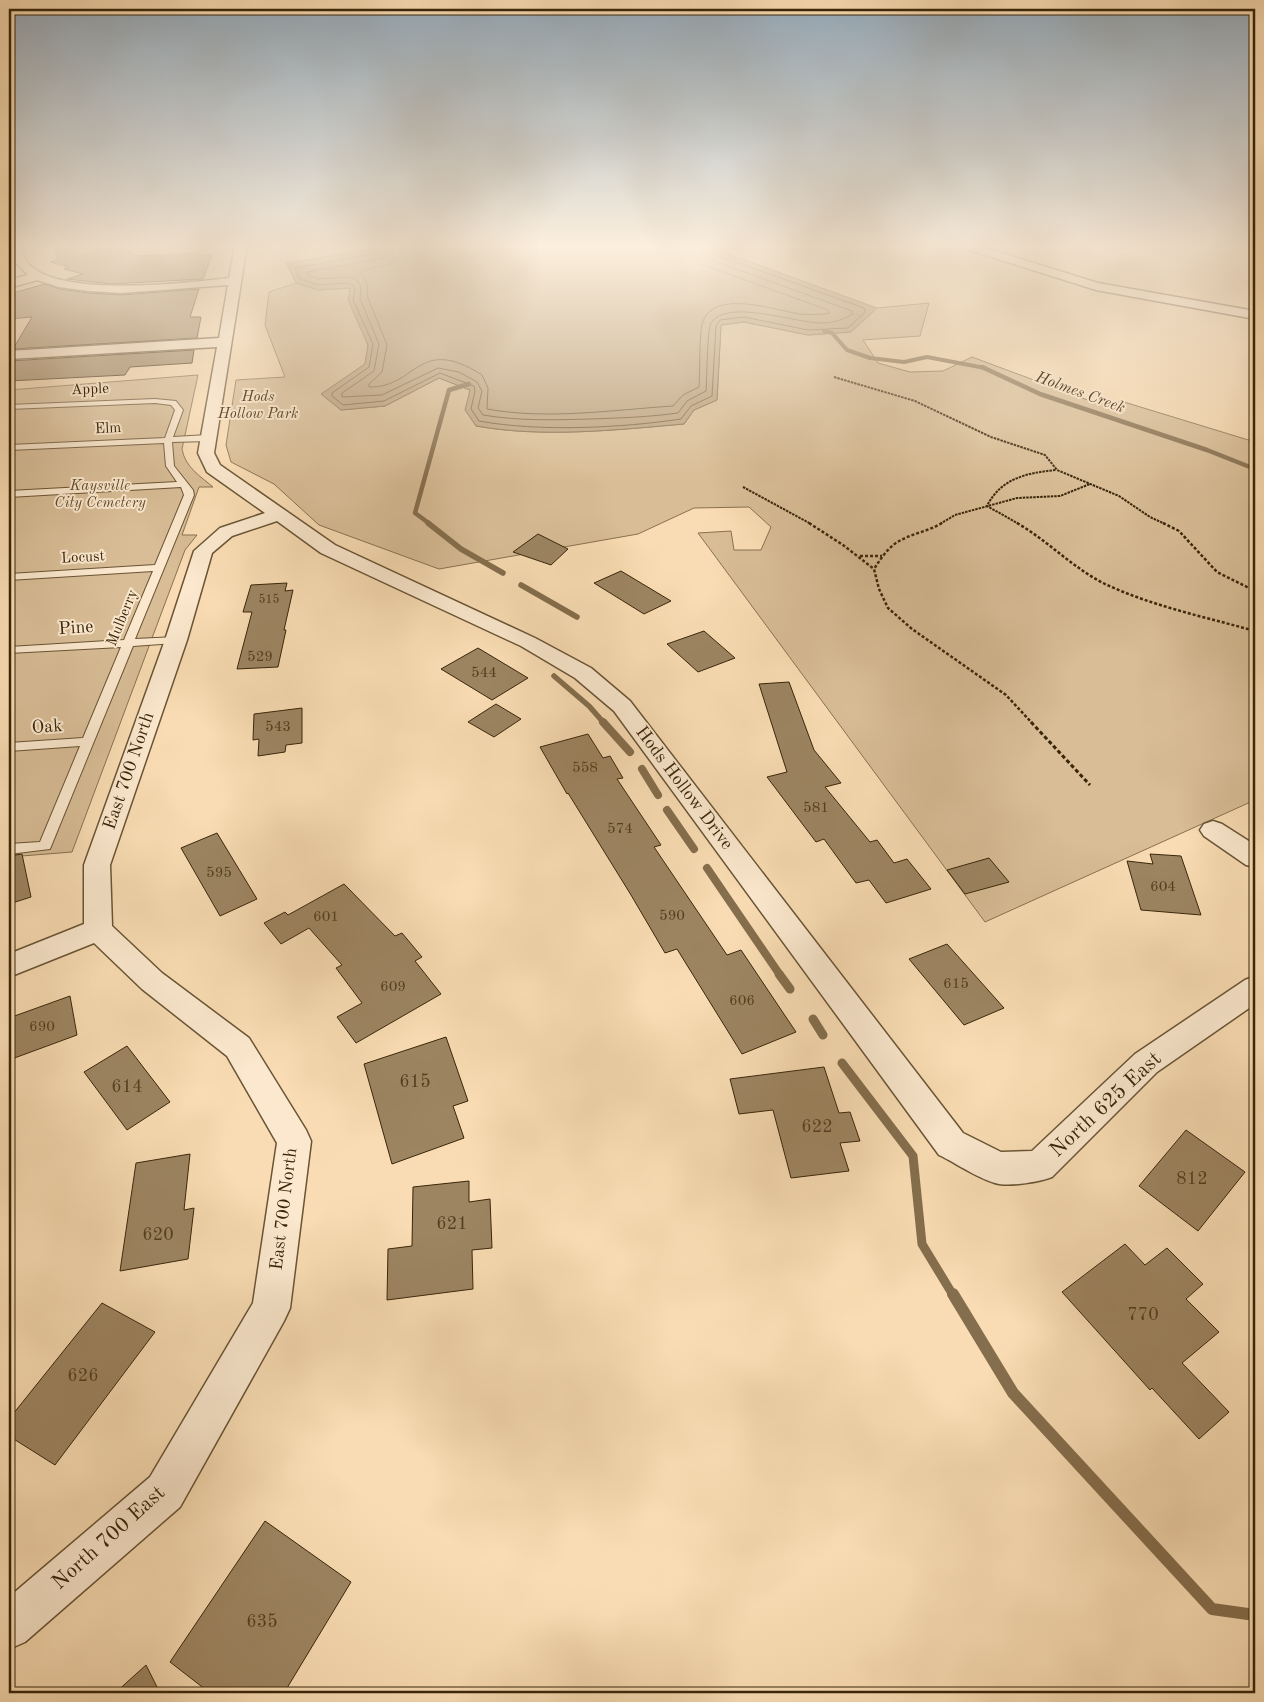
<svg xmlns="http://www.w3.org/2000/svg" width="1264" height="1702" font-family="'Old Standard TT',serif">
<style>
.green{fill:#d8bd96;stroke:#887250}
.water{fill:#b89e7a;stroke:#856e4d}
.lines{fill:none;stroke-linecap:round;stroke-linejoin:round}
.shore{stroke:#786242;stroke-width:1}
.stream-far5{stroke:#856e4d;stroke-width:4}
.stream-far4{stroke:#856e4d;stroke-width:4.5}
.stream-far3{stroke:#856e4d;stroke-width:5.5}
.stream-far2{stroke:#856e4d;stroke-width:8}
.stream-far1{stroke:#856e4d;stroke-width:9}
.stream{stroke:#856e4d;stroke-width:12}
.building{fill:#9d8562;stroke:#39260a}
.service-casing{stroke:#695434;stroke-width:2}
.minor-casing{stroke:#695434;stroke-width:3}
.path-far2{stroke:#39260a;stroke-width:2;stroke-dasharray:2.5 1;stroke-linecap:butt}
.path-far1{stroke:#39260a;stroke-width:2.5;stroke-dasharray:3 2;stroke-linecap:butt}
.path{stroke:#39260a;stroke-width:3;stroke-dasharray:4 2.5;stroke-linecap:butt}
.service{fill:#fbe8ce;fill-rule:evenodd}
.minor{fill:#fbe8ce;fill-rule:evenodd}
.labels{text-anchor:middle;dominant-baseline:central;stroke-width:4;stroke-linejoin:round;paint-order:stroke}
.far-number-label{font-size:12px;fill:#523e20}
.far-street-label{font-size:15px;fill:#39260a;stroke:#fbe8ce}
.far-park-label{font-size:15px;font-style:italic;fill:#614c2d;stroke:#fbe8ce}
.number-label{font-size:15px;fill:#523e20}
.far-water-label{font-size:16px;font-style:italic;fill:#5f4a2c;stroke:#fbe8ce}
.street-label{font-size:18px;fill:#39260a;stroke:#fbe8ce}
.near-number-label{font-size:18px;fill:#523e20}
.near-street-label{font-size:21px;fill:#39260a;stroke:#fbe8ce}
</style>
<rect width="100%" height="100%" fill="#f9dcb3"/>
<filter id="stains"><feTurbulence type="fractalNoise" baseFrequency=".004" numOctaves="4"/><feColorMatrix values="0 0 0 0 .2 0 0 0 0 .09 0 0 0 0 .02 0 0 0 .5 -.17"/></filter>
<radialGradient id="worn" r=".72"><stop offset=".6" stop-color="#630" stop-opacity="0"/><stop offset="1" stop-color="#630" stop-opacity=".3"/></radialGradient>
<g class="green">
<path d="M296 283 318 290 350 288 368 346 365 364 322 394 341 410 385 406 439 378 470 390 476 426C544 438 615 430 684 424L694 410 717 400 721 325 744 322 808 335 850 332 877 308 929 303 920 336 863 340 878 363 910 372 943 371 972 357 1093 402H1124L1255 442V800L985 922 698 533 731 531 734 550H761L771 527 749 507 694 508 638 534 439 569 319 525 274 484 231 462 226 445 236 380 285 377 265 325 269 292Z"/>
<path d="M198 375 182 449C185 467 200 476 213 487H199L182 535H197L185 550 72 852 9 857V390Z"/>
</g>
<path class="water" d="M399 245H704L877 308 851 332 808 335 744 322 721 325 717 400 694 410 684 424C615 430 544 438 476 426L465 410 470 390 439 378 385 406 341 410 321 394 365 364 368 345 348 300 350 288 318 290 296 283 286 263Z"/>
<g class="lines">
<g class="shore">
<path d="M389 245 388 250 384 252 295 268 300 279 319 285 348 283 353 285 355 289 353 300 373 344 369 367 332 393V396L343 405 384 401 440 373 474 386 475 391 471 409 479 421C539 432 621 428 681 419L691 406 712 396 716 326 720 320 744 317 808 330 848 328 865 312 864 308 708 252 705 245"/>
<path d="M395 245 393 253 386 258 307 272 308 275 319 279 351 277 359 282 361 288 360 299 379 344 374 371 342 393V397L382 395 438 368 459 372 477 382 482 391 478 408 483 415C519 421 554 420 590 419 620 418 649 417 678 413L687 401 706 391C707 379 707 330 711 323 726 298 795 323 821 323 833 323 842 320 853 314L852 311 706 258 700 253 698 245"/>
<path d="M403 245C398 271 380 263 361 272L367 283 368 298 387 345 382 372 369 384V387C417 388 418 334 482 375L488 388 487 409C547 420 612 410 673 406L683 395 699 387C700 374 699 331 703 321 716 289 774 310 799 314 810 315 819 315 830 313L828 310 701 264 693 255 691 245"/>
</g>
<polyline class="stream-far5" points="824,331 832,333 847,350 870,358 904,362 927,357 985,368"/>
<g class="stream-far4">
<polyline points="982,367 1040,394 1207,450 1255,469"/>
<polyline points="430,524 415,513 449,390 469,384"/>
</g>
<g class="stream-far3">
<polyline points="428,523 461,549 503,573"/>
<polyline points="521,585 577,617"/>
<polyline points="554,676 589,706 604,723"/>
</g>
<g class="stream-far2">
<polyline points="603,722 630,752"/>
<polyline points="642,769 658,795"/>
<polyline points="667,810 694,849"/>
<polyline points="707,868 780,975"/>
</g>
<g class="stream-far1">
<polyline points="779,974 790,989"/>
<polyline points="813,1019 823,1035"/>
<polyline points="842,1063 913,1156 922,1244 953,1295"/>
</g>
<polyline class="stream" points="953,1294 1013,1393 1212,1609 1255,1615"/>
</g>
<g class="building">
<polygon points="53,245 75,245 79,255 118,246 138,256 199,253 198,255 212,255 203,279 111,284 67,279 83,274 64,269 69,267 50,262 58,260"/>
<polygon points="45,284 59,289 88,293 121,295 199,289 190,317 201,317 197,338 13,349 32,317 9,319 9,294"/>
<polygon points="194,350 192,363 130,367 125,375 9,381 9,361"/>
<polygon points="538,534 568,549 551,565 513,552"/>
<polygon points="621,571 671,601 644,614 594,583"/>
<polygon points="287,583 285,591 293,590 284,630 286,630 278,667 237,669 252,612 243,612 251,585"/>
<polygon points="704,631 735,658 698,672 667,644"/>
<polygon points="478,648 528,678 492,700 441,669"/>
<polygon points="789,682 814,750 841,783 825,787 870,842 877,840 894,863 907,859 931,889 886,903 869,880 856,883 824,839 816,842 767,777 787,772 759,684"/>
<polygon points="496,704 521,719 494,737 468,722"/>
<polygon points="302,708 302,743 286,745 285,752 258,756 259,739 253,740 254,714"/>
<polygon points="588,734 603,758 610,756 623,778 617,779 661,845 654,847 727,955 741,950 796,1032 742,1054 677,949 665,953 631,895 568,793 567,794 540,747"/>
<polygon points="217,833 257,899 220,916 181,848"/>
<polygon points="22,854 31,897 9,904 9,856"/>
<polygon points="1150,854 1181,856 1201,915 1141,910 1127,861 1153,864"/>
<polygon points="989,858 1009,882 965,894 947,870"/>
<polygon points="344,884 395,936 402,933 422,957 415,961 441,994 356,1043 337,1017 362,1003 336,968 342,965 309,928 281,944 264,923 285,912 288,915"/>
<polygon points="947,944 1004,1008 964,1025 909,959"/>
<polygon points="70,996 77,1035 9,1060 9,1018"/>
<polygon points="446,1037 468,1101 453,1106 464,1138 392,1164 364,1064"/>
<polygon points="127,1046 170,1102 127,1130 84,1072"/>
<polygon points="824,1067 839,1113 850,1112 860,1141 840,1143 849,1171 791,1178 773,1110 739,1114 730,1079"/>
<polygon points="1186,1130 1245,1172 1198,1231 1139,1186"/>
<polygon points="190,1154 184,1210 194,1208 188,1259 120,1271 136,1163"/>
<polygon points="469,1181 469,1202 490,1199 492,1248 472,1250 473,1289 387,1300 388,1249 412,1246 413,1187"/>
<polygon points="1125,1244 1145,1265 1167,1248 1203,1284 1186,1299 1219,1332 1182,1363 1229,1412 1199,1439 1152,1388 1150,1390 1062,1292"/>
<polygon points="102,1303 155,1332 55,1465 9,1436 9,1419"/>
<polygon points="265,1521 351,1582 284,1693 210,1693 170,1662"/>
<polygon points="146,1665 160,1693 115,1693"/>
</g>
<g class="lines">
<g class="service-casing">
<polygon id="service" points="155,399 176,401 183,410 173,437 208,435 212,438 208,441 172,442 174,466 193,490 194,495 135,639 176,637 182,640 176,643 133,646 50,849 9,854 9,844 40,842 80,746 9,751 9,743 83,738 121,647 9,653 9,647 124,640 153,571 9,580 9,574 155,565 184,495 181,487 9,497 9,491 177,482 166,466 164,443 9,450 9,445 165,438 175,410 171,405 155,403 9,409 9,405"/>
</g>
<g class="minor-casing">
<g id="minor">
<path d="M10 245H22C19 305 193 282 229 278L235 245H247L214 453 220 465 335 545 535 638 591 668 630 701 963 1133 1001 1152 1032 1151 1135 1054 1245 980 1255 976V1004L1157 1072 1052 1177C1039 1182 1013 1186 999 1184 980 1180 956 1163 939 1155L614 711 575 678 521 646 321 553 277 521 232 536 212 553 187 640 110 865 112 926 162 973 249 1038 306 1130 311 1141 290 1308 284 1321 180 1507 25 1642 9 1649V1597L150 1477 253 1303 277 1143 227 1056 142 989 94 943 9 977V954L84 924V865L165 640 194 551 220 528 265 513 207 472 198 453 217 347 9 359V351L219 338 228 285 121 293 88 291 59 287 37 280 9 288V280L28 275 14 261Z"/>
<polygon points="172,245 191,245 185,248 174,247"/>
<polygon points="958,245 976,245 1098,283 1255,311 1255,319 1096,290 960,247"/>
<polygon points="1213,821 1222,824 1255,845 1255,867 1246,865 1204,836 1200,830 1204,824"/>
</g>
</g>
<g class="path-far2">
<polyline points="834,377 915,401 991,437 1045,455 1057,470 1119,496 1150,517 1165,524"/>
<polyline points="743,487 811,524"/>
<polyline points="940,524 955,515 1017,498 1060,496 1090,484"/>
<path d="M1019 524 987 506C1001 478 1027 473 1056 470"/>
</g>
<g class="path-far1">
<polyline points="809,523 843,545 874,569"/>
<path d="M942 523C929 531 914 533 901 540 889 546 881 558 874 569L879 589 888 608 912 629 1006 695 1032 723"/>
<path d="M1017 523C1048 541 1073 568 1105 584 1152 606 1205 617 1255 631"/>
<polyline points="1163,523 1179,531 1217,572 1255,591"/>
<polyline points="860,556 882,556"/>
</g>
<polyline class="path" points="1031,722 1090,785"/>
<use href="#service" class="service"/>
<use href="#minor" class="minor"/>
</g>
<linearGradient id="sky" x2="0" y2="1"><stop stop-color="#95abbc"/><stop offset="0.51" stop-color="#fcefdd"/><stop offset="1" stop-color="#fcefdd" stop-opacity="0"/></linearGradient>
<rect width="1264" height="483" fill="url(#sky)"/>
<g class="labels">
<g class="far-number-label">
<text x="269" y="600">515</text>
</g>
<g class="far-street-label">
<text transform="translate(90 390) rotate(-2)">Apple</text>
<text transform="translate(108 429) rotate(-3)">Elm</text>
<text transform="translate(83 558) rotate(-3)">Locust</text>
<text transform="translate(123 618) rotate(-68)">Mulberry</text>
</g>
<g class="far-park-label">
<text x="258" y="397">Hods<tspan x="258" dy="17">Hollow Park</tspan></text>
<text x="100" y="486">Kaysville<tspan x="100" dy="17">City Cemetery</tspan></text>
</g>
<g class="number-label">
<text x="260" y="657">529</text>
<text x="484" y="673">544</text>
<text x="278" y="727">543</text>
<text x="585" y="768">558</text>
<text x="816" y="808">581</text>
<text x="620" y="829">574</text>
<text x="219" y="873">595</text>
<text x="1163" y="887">604</text>
<text x="672" y="916">590</text>
<text x="326" y="917">601</text>
<text x="956" y="984">615</text>
<text x="393" y="987">609</text>
<text x="742" y="1001">606</text>
<text x="42" y="1027">690</text>
</g>
<g class="far-water-label">
<text transform="translate(1080 393) rotate(20)">Holmes Creek</text>
</g>
<g class="street-label">
<text transform="translate(76 628) rotate(-4)">Pine</text>
<text transform="translate(47 727) rotate(-4)">Oak</text>
<text transform="translate(129 771) rotate(-71)">East 700 North</text>
<text transform="translate(684 788) rotate(53)">Hods Hollow Drive</text>
<text transform="translate(284 1209) rotate(-83)">East 700 North</text>
</g>
<g class="near-number-label">
<text x="415" y="1082">615</text>
<text x="127" y="1087">614</text>
<text x="817" y="1127">622</text>
<text x="1192" y="1179">812</text>
<text x="452" y="1224">621</text>
<text x="158" y="1235">620</text>
<text x="1143" y="1315">770</text>
<text x="83" y="1376">626</text>
<text x="262" y="1622">635</text>
</g>
<g class="near-street-label">
<text transform="translate(1106 1105) rotate(-43)">North 625 East</text>
<text transform="translate(109 1538) rotate(-42)">North 700 East</text>
</g>
</g>
<rect width="1264" height="1702" fill="none" stroke="#f9dcb3" stroke-width="30"/>
<rect x="10" y="10" width="1244" height="1682" fill="none" stroke="#39260a" stroke-width="2.5"/>
<rect x="15" y="15" width="1234" height="1672" fill="none" stroke="#39260a"/>
<rect width="100%" height="100%" filter="url(#stains)"/>
<rect width="100%" height="100%" fill="url(#worn)"/>
</svg>
